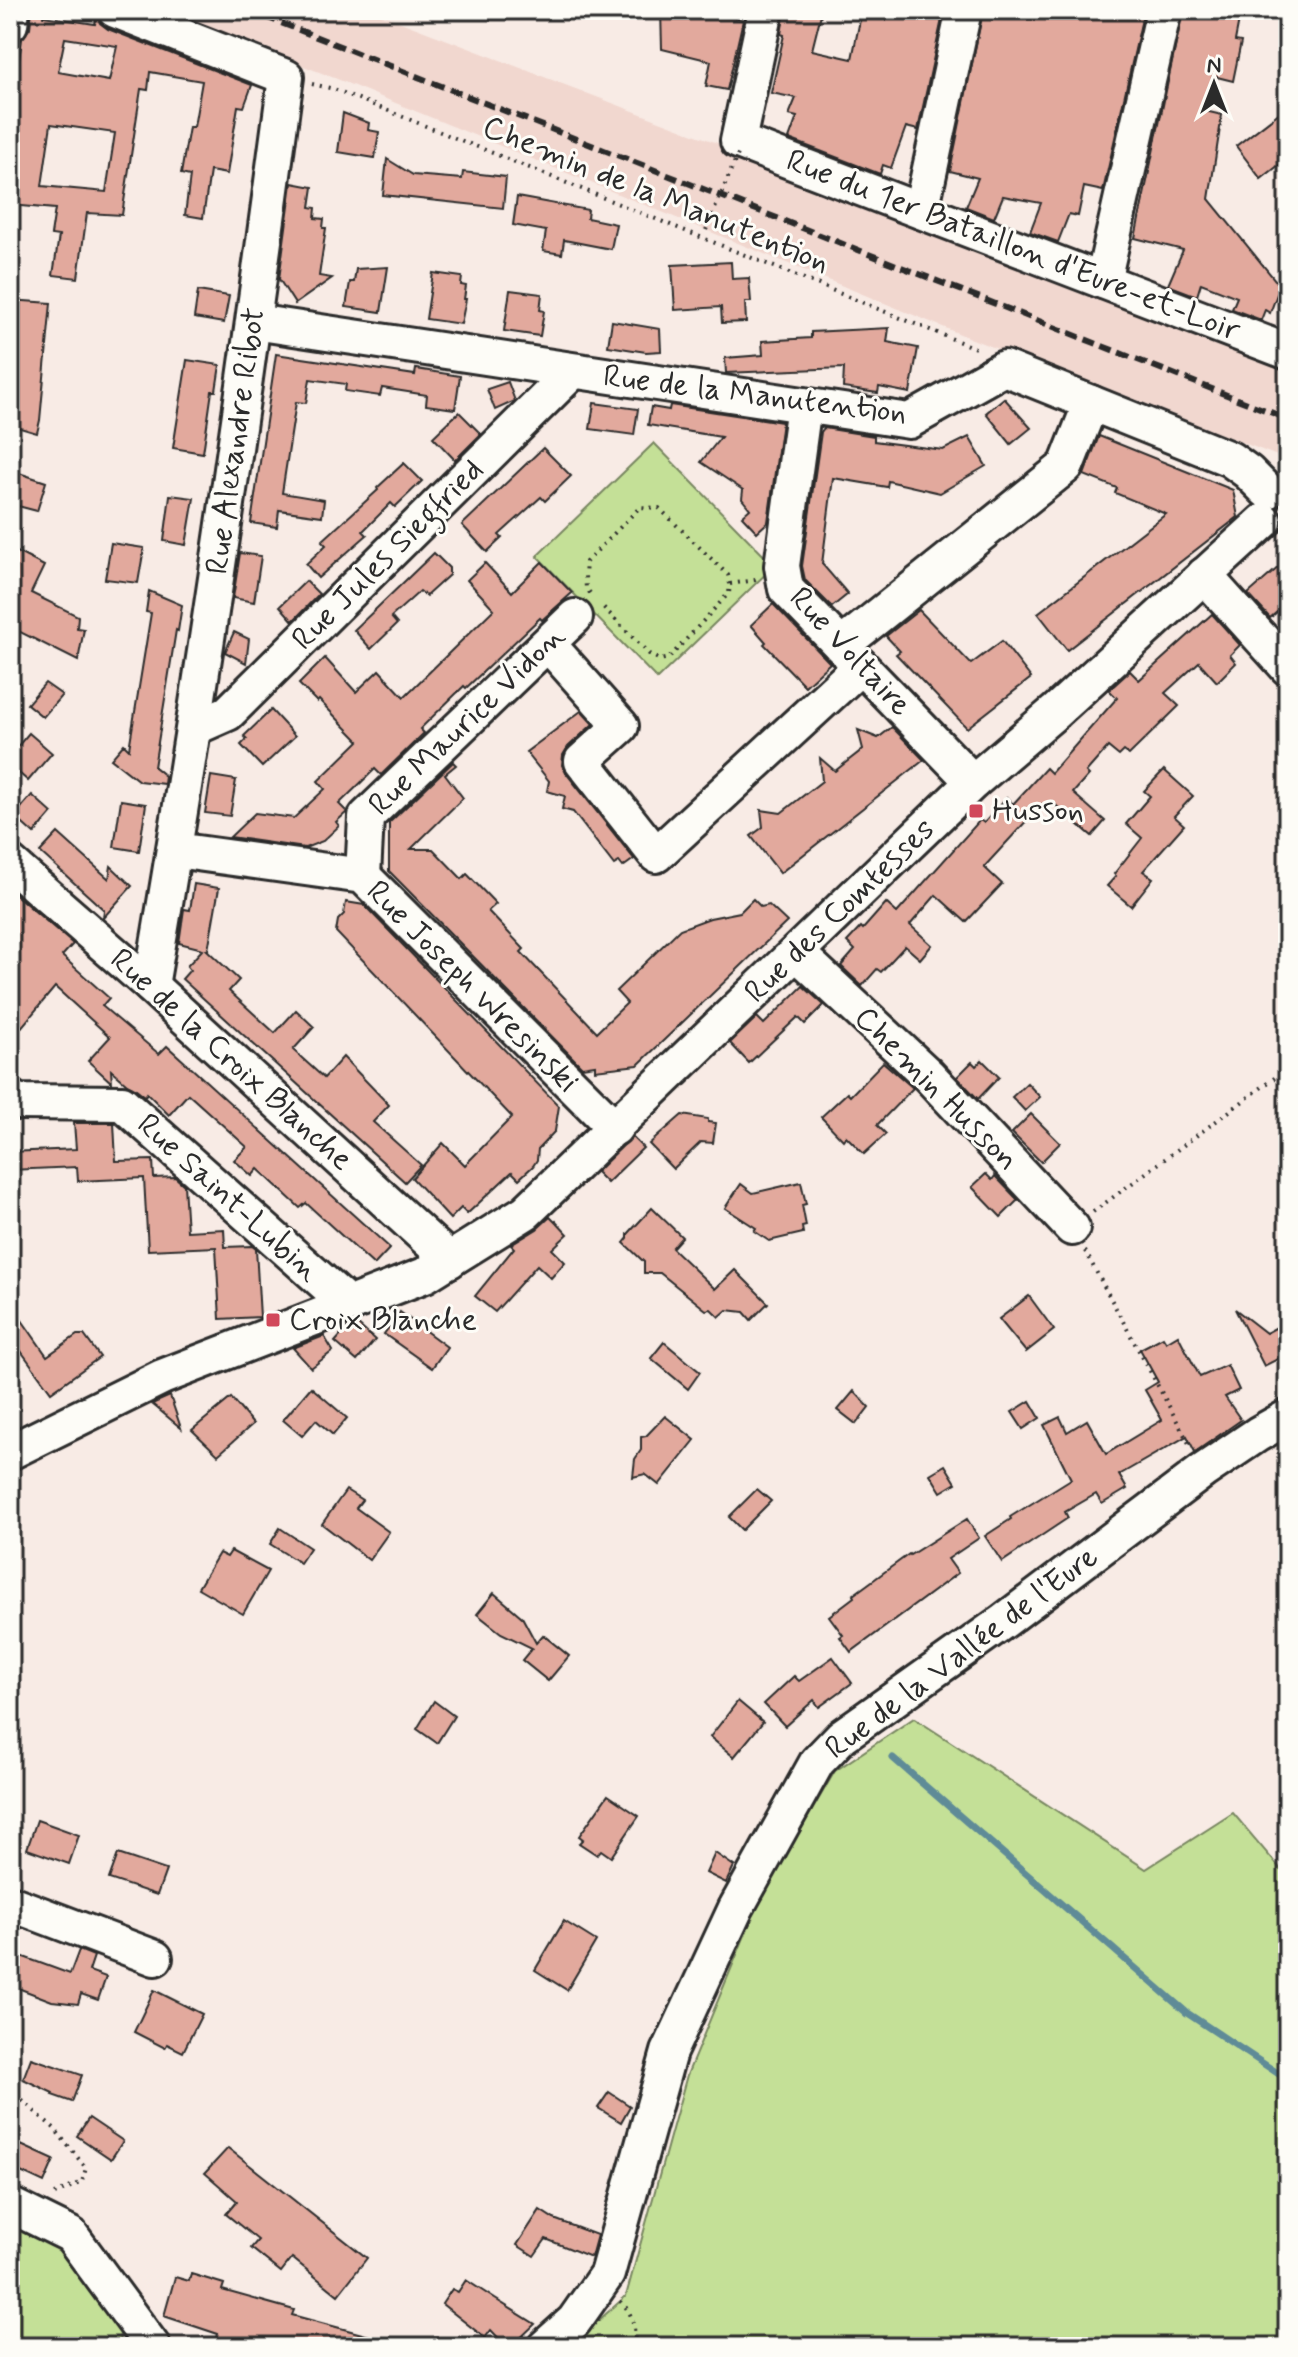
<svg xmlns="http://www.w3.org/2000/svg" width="1298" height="2357" font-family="Mynerve,sans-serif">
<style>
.built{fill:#f1d7cf}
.green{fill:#c4e097;stroke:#788661;stroke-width:2}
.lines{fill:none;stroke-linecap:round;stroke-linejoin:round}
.stream{stroke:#5e8b97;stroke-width:7}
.building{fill:#e2a99d;stroke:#2b2b2b;stroke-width:2;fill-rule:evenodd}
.minor-casing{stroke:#2b2b2b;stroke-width:40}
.path{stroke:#2b2b2b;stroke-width:4;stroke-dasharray:2 6;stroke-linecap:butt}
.minor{stroke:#fdfcf7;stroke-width:34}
.rail{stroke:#2b2b2b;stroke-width:6;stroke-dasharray:12 6;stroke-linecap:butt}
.path-bridge{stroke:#2b2b2b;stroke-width:4;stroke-dasharray:2 6;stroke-linecap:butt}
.poi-dot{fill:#d1495b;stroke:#fdfcf7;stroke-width:3}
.labels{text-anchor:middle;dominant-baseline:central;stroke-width:6;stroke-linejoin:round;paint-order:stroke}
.street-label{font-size:32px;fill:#2b2b2b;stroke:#fdfcf7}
.poi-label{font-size:32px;fill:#2b2b2b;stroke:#fdfcf7;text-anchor:start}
</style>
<rect width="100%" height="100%" fill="#f8ebe5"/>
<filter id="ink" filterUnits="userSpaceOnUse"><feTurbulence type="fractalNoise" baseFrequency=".0125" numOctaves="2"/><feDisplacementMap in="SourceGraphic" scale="16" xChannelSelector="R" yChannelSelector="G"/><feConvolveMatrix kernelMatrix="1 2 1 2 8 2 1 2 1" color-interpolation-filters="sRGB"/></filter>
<g filter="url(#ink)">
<polygon class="built" points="161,10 369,10 1288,361 1288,460 982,343 337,79"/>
<g class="green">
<polygon points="654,443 774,566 657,679 537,556"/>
<polygon points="914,1718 1146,1869 1233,1813 1288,1878 1288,2347 569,2347 626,2296 687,2075 760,1899 835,1771"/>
<polygon points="10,2213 71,2249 121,2316 119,2347 10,2347"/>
</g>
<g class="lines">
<polyline class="stream" points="893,1758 1187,2013 1288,2080"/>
</g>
<g class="building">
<path d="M32 10H44L43 16 95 24 97 16 100 23 108 29 252 85 244 107 238 106 227 174 210 171 203 218 185 215 190 176 181 174 189 127H194L202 81 150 72 148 90 141 89 122 215 87 213 78 278 53 275 59 236 51 235 55 209 10 205V120L22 39 30 28ZM65 38 117 46 109 81 58 72ZM51 124 115 133 106 192 42 186Z"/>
<polygon points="661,10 699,10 743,20 727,90 706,86 711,61 662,49"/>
<polygon points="785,10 822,10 812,50 852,59 862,10 944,10 918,130 906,127 891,168 883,165 880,174 789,139 797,117 789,115 796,98 771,93 784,35 781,34"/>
<polygon points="983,10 1144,10 1103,191 1084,187 1078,216 1069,214 1058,242 1030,232 1041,203 1003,196 994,218 966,207 978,178 950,171"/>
<polygon points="1183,10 1241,10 1235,41 1241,42 1233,81 1213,76 1205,111 1222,115 1209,199 1280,286 1270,313 1265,310 1261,320 1232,309 1237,297 1201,283 1197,296 1168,285 1183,250 1135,238"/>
<polygon points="1288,106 1288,158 1261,179 1236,146"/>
<polygon points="343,113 369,123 368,130 379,132 375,158 338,152"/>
<polygon points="387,159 413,175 462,179 463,172 506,177 503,208 383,195"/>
<polygon points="292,183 313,187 310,207 316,208 315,218 324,219 323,228 326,228 319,276 332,278 295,304 279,279"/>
<polygon points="517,197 588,210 587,218 616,224 611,249 564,240 562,254 543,251 546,231 513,225"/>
<polygon points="731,262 732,279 749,278 751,302 745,302 746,322 722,323 721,307 675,310 672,265"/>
<polygon points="388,267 381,312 346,307 350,282 354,282 356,269"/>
<polygon points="433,273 462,277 461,285 466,286 464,299 466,299 461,324 426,319"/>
<polygon points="510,290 542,294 540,310 544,311 540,336 504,331"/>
<polygon points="198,291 229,296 224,323 194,318"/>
<polygon points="10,300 51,303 40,420 37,433 10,425 14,342 10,342"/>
<polygon points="612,321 660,329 661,351 646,352 608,346"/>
<polygon points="889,328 887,342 918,348 910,393 879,387 878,393 843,388 844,368 726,373 725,358 763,355 762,341 811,338 811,332"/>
<polygon points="276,354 415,375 416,369 460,376 455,409 426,405 427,395 382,388 380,396 345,391 346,384 310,379 306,403 296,402 282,493 324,500 322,516 279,510 277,527 251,523"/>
<polygon points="187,360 220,365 216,391 212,391 203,453 173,448"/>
<polygon points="508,382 515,401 495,410 487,389"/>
<polygon points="1004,398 1031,428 1011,444 986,413"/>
<polygon points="594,403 638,409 634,435 590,429"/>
<polygon points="670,405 782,422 768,522 757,532 742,516 750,509 742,499 743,490 701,462 721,437 648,425 651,407 669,410"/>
<polygon points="459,412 481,434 455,460 433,437"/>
<polygon points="824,428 874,436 874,441 943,450 969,437 986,466 940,493 888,481 887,487 833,478 822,564 848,594 832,607 805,580 802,566 821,432"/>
<polygon points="1099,436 1233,490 1238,517 1067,650 1038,613 1166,514 1115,493 1117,488 1084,475"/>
<polygon points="543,448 571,476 545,501 541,497 499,535 502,538 487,552 462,525"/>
<polygon points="404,463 422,481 395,507 391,503 363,531 367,535 318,578 306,564 326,545 322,541 378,490 377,488"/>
<polygon points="10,470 46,482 37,511 14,505 15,499 10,498"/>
<polygon points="170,495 194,498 186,545 164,541"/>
<polygon points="111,543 144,548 138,583 105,579"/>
<polygon points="17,552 44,566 31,593 78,616 77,628 84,629 78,661 10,627 10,566"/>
<polygon points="240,553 261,556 254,602 233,598"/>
<polygon points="434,553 449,568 449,575 426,596 420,591 391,617 397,624 371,649 354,630"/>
<polygon points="1288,559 1288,591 1279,599 1285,605 1270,618 1248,594"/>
<polygon points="542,562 572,593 542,620 540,618 466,688 464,686 420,729 424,733 381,775 375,769 339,804 347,812 336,822 339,826 323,841 305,848 230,837 255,813 294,818 325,789 318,781 359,741 319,700 317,702 299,684 325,658 356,692 379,670 404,697 494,609 467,580 485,563 512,592"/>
<polygon points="306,581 319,594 293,621 280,606"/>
<polygon points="149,591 182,605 178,631 176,630 154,767 165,776 164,784 139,781 111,759 124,744 129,749 151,613 146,612"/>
<polygon points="773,604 830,663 805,686 764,644 766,642 751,625"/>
<polygon points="919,610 971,664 1002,641 1031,678 967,728 896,654 900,651 886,636"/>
<polygon points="1212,614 1240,645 1230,655 1236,663 1217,682 1199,662 1165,693 1179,706 1129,755 1124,751 1119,756 1108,747 1086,772 1089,775 1073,793 1105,821 1092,836 1052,802 1046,808 1042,804 984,867 1002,884 966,922 936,895 910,925 932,945 920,959 905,946 881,972 877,969 862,986 841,966 855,950 847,942 861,927 863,929 886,903 897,913 980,820 984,823 1007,798 1013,804 1046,768 1051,773 1117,698 1109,690 1130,671 1139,680"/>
<polygon points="234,632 249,639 246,663 225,652"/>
<polygon points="45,683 62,695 43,717 27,704"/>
<polygon points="271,710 295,736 262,767 241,745 247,739 244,736"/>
<polygon points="581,711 593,724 568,747 563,755 562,765 566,773 634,859 623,867 619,862 614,865 573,812 562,809 565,796 547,791 549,781 526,752"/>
<polygon points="892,727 924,760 780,873 751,836 763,827 761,810 781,813 822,781 820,758 835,771 863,749 858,730 878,738"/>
<polygon points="29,733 52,753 28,781 10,765 10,755"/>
<polygon points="453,762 456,765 445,774 463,798 411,849 433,849 462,879 467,874 496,904 488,911 524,949 521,952 597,1032 627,1003 616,991 680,929 710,918 740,912 753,899 761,907 769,905 787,922 638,1065 595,1070 595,1065 582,1067 389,871 389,823"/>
<polygon points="1164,770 1193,796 1174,816 1184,825 1143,871 1153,878 1131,906 1107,886 1116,876 1114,874 1142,838 1126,824 1150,796 1144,791"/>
<polygon points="211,776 236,780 230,816 205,813"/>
<polygon points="32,795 52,813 34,834 14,816"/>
<polygon points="121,800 146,804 139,851 114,847"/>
<polygon points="58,833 109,879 111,866 132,886 103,918 104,910 40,852"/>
<polygon points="194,884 219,888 208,950 207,950 239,980 229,991 275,1033 296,1010 314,1027 293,1050 324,1078 343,1057 389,1105 373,1122 421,1165 405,1182 182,979 190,970 187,966 203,949 179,943 184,909 190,910"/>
<polygon points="10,890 73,944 62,956 109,998 102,1006 159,1054 167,1046 390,1248 374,1265 306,1203 300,1208 258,1169 252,1176 234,1160 247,1147 188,1094 169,1115 147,1093 145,1096 135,1088 127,1084 111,1070 112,1083 88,1061 110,1037 55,987 10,1041"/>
<polygon points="346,902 364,905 559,1106 555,1131 538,1149 537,1160 533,1166 519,1179 512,1172 467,1214 461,1208 450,1219 412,1178 443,1143 465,1165 512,1117 336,932 338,920 344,914"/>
<polygon points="803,986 824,1005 805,1024 798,1017 749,1063 730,1043 757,1017 764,1024"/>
<polygon points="982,1060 999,1077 978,1099 957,1077 972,1062 976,1066"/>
<polygon points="883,1062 913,1088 877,1125 886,1134 864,1154 846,1136 843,1140 821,1117 847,1093 850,1096"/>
<polygon points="1027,1083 1040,1097 1025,1111 1012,1097"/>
<polygon points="1031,1114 1060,1143 1041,1162 1012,1133"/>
<polygon points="682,1115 708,1119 708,1122 716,1123 713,1143 701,1142 673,1169 649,1144"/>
<polygon points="74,1123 114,1123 116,1161 153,1160 154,1178 175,1177 184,1185 187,1231 224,1229 225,1247 252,1246 256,1249 260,1317 220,1319 216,1247 148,1250 144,1178 78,1181 77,1167 10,1170 10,1152 76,1149"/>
<polygon points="632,1137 643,1148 607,1183 596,1172"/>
<polygon points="986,1174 992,1180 995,1176 1018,1200 1001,1217 972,1187"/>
<polygon points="801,1182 806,1204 802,1205 806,1226 802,1227 803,1233 769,1241 754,1231 756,1228 725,1208 741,1184 753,1193"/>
<polygon points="652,1208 682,1237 672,1248 715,1289 735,1270 768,1303 751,1320 744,1312 727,1310 719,1317 711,1309 706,1310 660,1273 644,1273 644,1262 624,1243 628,1238 628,1234"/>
<polygon points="550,1217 555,1222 556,1221 568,1234 552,1249 565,1262 551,1278 537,1265 495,1312 475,1296 514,1248 511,1245 537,1229"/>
<polygon points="1029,1296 1054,1330 1026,1352 999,1319"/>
<polygon points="10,1303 47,1356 77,1335 84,1335 100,1357 51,1392 10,1336"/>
<polygon points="1235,1309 1266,1333 1288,1321 1288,1354 1264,1366"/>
<polygon points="400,1312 447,1347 432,1368 384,1334"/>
<polygon points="356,1323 375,1340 357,1361 335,1342 349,1326"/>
<polygon points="1178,1335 1200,1377 1227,1365 1239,1390 1225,1397 1241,1420 1195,1452 1187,1436 1119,1475 1127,1489 1102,1504 1096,1494 1065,1512 1068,1518 1002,1562 985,1536 1011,1519 1010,1517 1071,1479 1044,1425 1060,1417 1067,1432 1087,1420 1106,1454 1162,1420 1145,1390 1158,1382 1140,1349 1163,1337 1166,1342"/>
<polygon points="324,1336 333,1351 311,1368 293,1348"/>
<polygon points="664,1342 700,1372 688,1389 651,1358"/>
<polygon points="311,1387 347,1418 333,1435 316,1420 302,1436 283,1420"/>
<polygon points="854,1391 869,1407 856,1424 838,1410"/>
<polygon points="170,1396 181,1428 152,1404"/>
<polygon points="231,1398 253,1424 218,1455 192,1430"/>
<polygon points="1030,1401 1040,1418 1023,1429 1012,1412"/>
<polygon points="665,1416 695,1440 659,1485 645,1474 633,1477 635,1459 641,1450 641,1437 646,1436"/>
<polygon points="945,1465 956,1483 941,1492 930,1474"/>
<polygon points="757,1489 771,1501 742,1530 729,1517"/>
<polygon points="346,1490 362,1500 356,1508 389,1532 369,1560 322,1524"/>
<polygon points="967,1519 979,1538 948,1559 958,1573 851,1652 840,1637 843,1635 829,1616 854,1597 853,1595 909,1554 910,1555"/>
<polygon points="280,1528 310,1548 300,1563 270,1544"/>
<polygon points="231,1551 268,1571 243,1614 198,1588 219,1553 227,1557"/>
<polygon points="494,1593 522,1617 536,1643 543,1635 569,1656 548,1681 522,1660 532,1648 501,1633 477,1614"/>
<polygon points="833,1657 852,1683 819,1707 814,1700 785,1726 764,1704 794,1676 799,1681"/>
<polygon points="434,1701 454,1716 437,1743 417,1729"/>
<polygon points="738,1701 763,1722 734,1757 710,1737"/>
<polygon points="608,1795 639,1816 611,1857 601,1850 597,1855 579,1843 583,1839 579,1836"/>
<polygon points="37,1820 79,1835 69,1864 27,1849"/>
<polygon points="715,1853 734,1866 726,1883 706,1873"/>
<polygon points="118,1854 166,1870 157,1895 109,1879"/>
<polygon points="564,1921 596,1941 567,1990 535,1970"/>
<polygon points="79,1950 94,1956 89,1971 106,1977 98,2000 81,1994 78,2004 52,2001 10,1985 10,1952 70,1974"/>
<polygon points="154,1990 202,2014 183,2052 167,2044 165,2048 134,2032"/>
<polygon points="31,2058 82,2075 72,2102 52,2095 53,2093 23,2079"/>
<polygon points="609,2092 630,2106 621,2122 598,2108"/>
<polygon points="89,2118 123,2141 111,2159 77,2136"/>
<polygon points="21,2145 54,2160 44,2183 10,2167"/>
<polygon points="228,2148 367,2258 338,2295 292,2258 281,2272 251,2248 258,2240 226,2214 237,2201 205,2173"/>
<polygon points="540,2210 554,2219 597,2235 591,2257 546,2239 534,2256 517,2245"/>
<polygon points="191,2274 224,2284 222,2290 294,2310 292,2315 388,2341 387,2347 247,2347 217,2338 218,2334 164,2316 175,2277 189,2281"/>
<polygon points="466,2280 495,2299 535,2324 511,2347 507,2347 491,2330 485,2338 442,2304 452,2289 458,2292"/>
</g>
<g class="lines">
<g class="minor-casing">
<g id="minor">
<path d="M115 10 286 77C246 381 203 684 151 986"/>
<polyline points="766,10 738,141 1288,352"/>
<polyline points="10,24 12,10"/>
<polyline points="921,211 964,10"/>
<polyline points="1103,281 1164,10"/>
<polyline points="254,322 909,421 1004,368 1230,459 1248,472 1267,491"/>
<polyline points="804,405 782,566 786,589 973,782"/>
<polyline points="1204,575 1288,668"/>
<polyline points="548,644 621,726 582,761 656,855 861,666"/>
<polyline points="841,646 1066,466 1091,403"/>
<polyline points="194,728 228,713 573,371"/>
<polyline points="175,850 363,876 615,1128"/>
<polyline points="10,863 151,986 450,1260"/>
<polyline points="363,876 366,817 575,617"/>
<polyline points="797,953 928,1075 1072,1228"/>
<polyline points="10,1097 18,1102 122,1103 348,1304"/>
<polyline points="10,1452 162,1377 425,1275 526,1212 973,782 1055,712 1264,521"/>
<polyline points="10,1903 155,1958"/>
<polyline points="10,2205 71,2235 153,2347"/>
<polyline points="545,2347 574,2321 607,2274 669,2052 736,1908 817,1762 842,1736 1004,1621 1203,1471 1258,1434 1288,1417"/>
</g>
</g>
<g class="path">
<polyline points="312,84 334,89 980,350"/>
<polyline points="730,584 756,580"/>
<polyline points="590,593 586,588 585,576 586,562 640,507 659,508 728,575 730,584 729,593 669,658 660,660 649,654 603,607"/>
<polyline points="1093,1212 1288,1068"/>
<polyline points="1085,1251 1191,1447"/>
<polyline points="10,2090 54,2128 86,2168 82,2182 55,2194"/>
<path d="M620 2301C634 2314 635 2328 635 2347"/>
</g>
<use href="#minor" class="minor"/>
<polyline class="rail" points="248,10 1288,419"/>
<polyline class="path-bridge" points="706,230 738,154"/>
</g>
</g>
<g class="poi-dot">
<rect x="968" y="803" width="16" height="16" rx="4"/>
<rect x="265" y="1312" width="16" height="16" rx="4"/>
</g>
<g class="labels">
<g class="street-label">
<text transform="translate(656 195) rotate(22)">Chemin de la Manutention</text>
<text transform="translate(1013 246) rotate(21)">Rue du 1er Bataillon d'Eure-et-Loir</text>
<text transform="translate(755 395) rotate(7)">Rue de la Manutention</text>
<text transform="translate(236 441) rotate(-82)">Rue Alexandre Ribot</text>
<text transform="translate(388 555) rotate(-45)">Rue Jules Siegfried</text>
<text transform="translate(850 652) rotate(47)">Rue Voltaire</text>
<text transform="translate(467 721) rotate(-44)">Rue Maurice Vidon</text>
<text transform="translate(840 911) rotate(-44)">Rue des Comtesses</text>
<text transform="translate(472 987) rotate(45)">Rue Joseph Wresinski</text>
<text transform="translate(231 1060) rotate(42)">Rue de la Croix Blanche</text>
<text transform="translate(936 1089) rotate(45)">Chemin Husson</text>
<text transform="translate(228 1198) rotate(42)">Rue Saint-Lubin</text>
<text transform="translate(962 1653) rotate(-37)">Rue de la Vallée de l'Eure</text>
</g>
<g class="poi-label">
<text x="992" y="811">Husson</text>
<text x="289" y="1320">Croix Blanche</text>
</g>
</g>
<rect width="1298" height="2357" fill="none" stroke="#fdfcf7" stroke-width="40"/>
<rect x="20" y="20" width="1258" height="2317" fill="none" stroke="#2b2b2b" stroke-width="3" filter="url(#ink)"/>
<g transform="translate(1214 84)" stroke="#fdfcf7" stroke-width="6" paint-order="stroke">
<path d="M0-6L14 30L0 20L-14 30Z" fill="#2b2b2b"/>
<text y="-12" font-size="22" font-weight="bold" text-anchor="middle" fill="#2b2b2b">N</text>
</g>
</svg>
